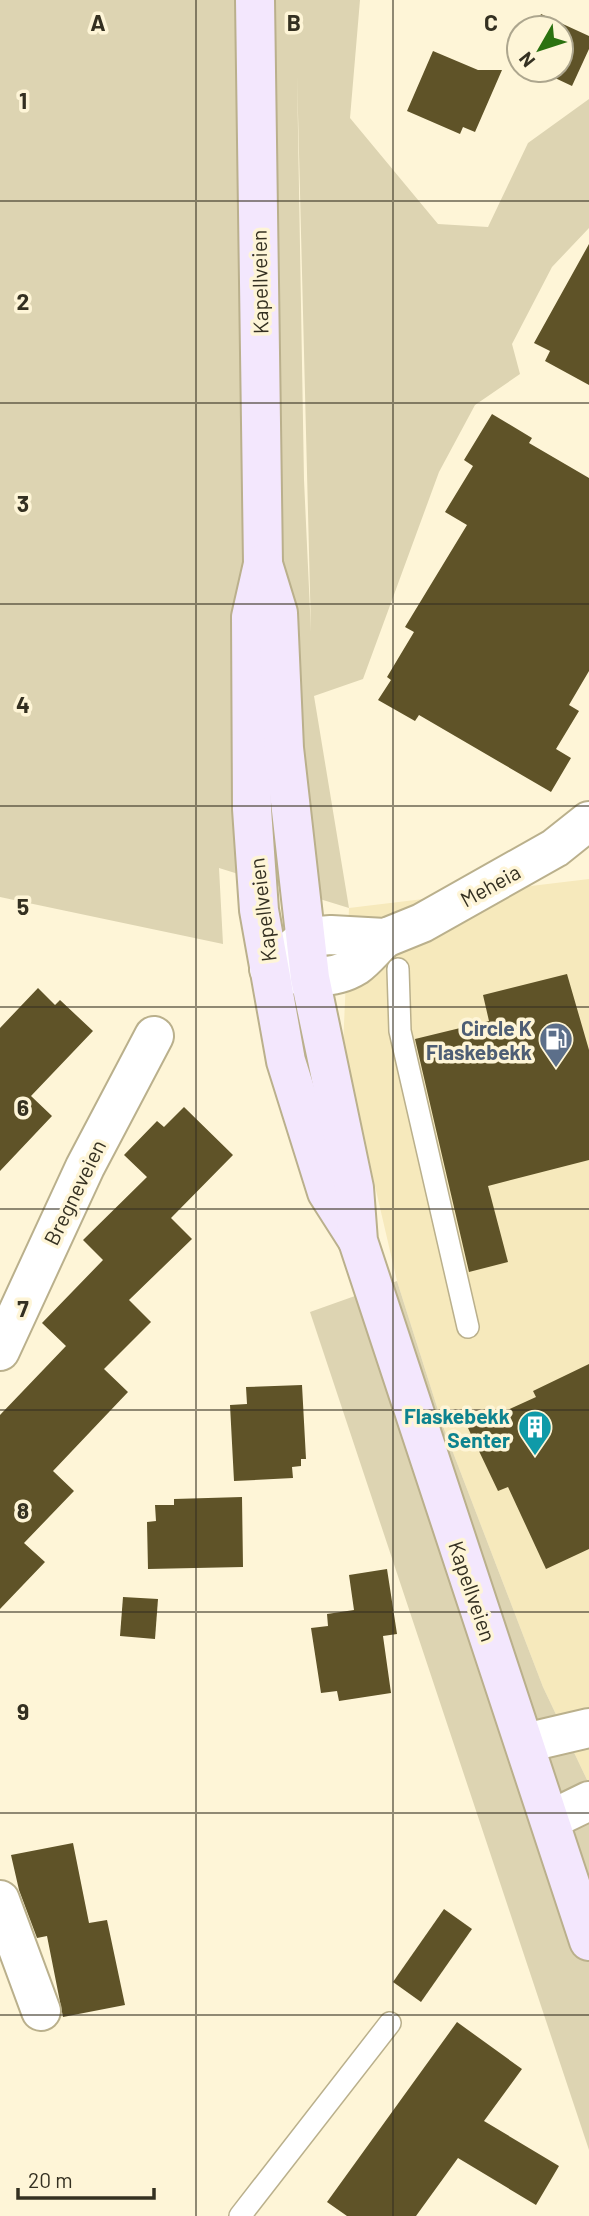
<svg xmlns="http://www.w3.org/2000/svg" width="589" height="2216" font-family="Barlow,sans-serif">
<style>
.built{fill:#f6e9bc}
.green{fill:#ddd4b2;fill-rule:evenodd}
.building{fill:#5f5328}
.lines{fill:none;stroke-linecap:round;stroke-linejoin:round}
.lane-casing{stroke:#bab08c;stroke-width:24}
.street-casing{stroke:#bab08c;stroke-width:42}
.secondary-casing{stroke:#bab08c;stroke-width:42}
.lane{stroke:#fff;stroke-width:21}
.street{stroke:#fff;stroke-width:38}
.secondary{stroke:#f3e7fd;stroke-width:38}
.grid{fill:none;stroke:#343021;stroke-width:2;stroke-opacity:0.55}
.labels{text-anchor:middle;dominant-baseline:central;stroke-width:7;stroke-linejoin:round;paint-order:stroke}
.street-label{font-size:21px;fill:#343021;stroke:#fef5d7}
.service-label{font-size:21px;font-weight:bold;fill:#4e5e75;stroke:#fef5d7;text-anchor:end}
.culture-label{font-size:21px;font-weight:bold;fill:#0d838f;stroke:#fef5d7;text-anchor:end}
.grid-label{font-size:23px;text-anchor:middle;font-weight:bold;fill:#343021;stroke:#fef5d7;stroke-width:7;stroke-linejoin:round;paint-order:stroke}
</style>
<rect width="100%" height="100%" fill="#fef5d7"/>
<polygon class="built" points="589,879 589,1784 543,1687 444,1429 397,1281 343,1048 349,908"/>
<g class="green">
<path d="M0 0H360L350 118 438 224 488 227 528 143 589 99V228L552 267 512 344 520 374 475 405 439 472 363 679 314 696 349 908 219 868 223 944 0 897ZM297 72V73L311 632 304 480Z"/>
<polygon points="397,1281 444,1429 543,1687 589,1784 589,2150 310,1312"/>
</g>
<g class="building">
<polygon points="541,14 589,36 589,49 572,86 538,70 561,70 561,28 535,28"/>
<polygon points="433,51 478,70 502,70 475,132 463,127 460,134 407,111"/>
<polygon points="589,244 589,385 545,361 550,351 534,343"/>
<polygon points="492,414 532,438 529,443 589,478 589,671 569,705 579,711 556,749 571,758 551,792 419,715 415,721 378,700 391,680 387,677 414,632 405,627 467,525 445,512 473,466 464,460"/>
<polygon points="567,974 589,1050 589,1160 488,1186 508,1262 469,1272 415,1039 489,1021 483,995"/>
<polygon points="38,988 55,1005 60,1000 93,1031 31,1096 52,1116 0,1171 0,1028"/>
<polygon points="184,1107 233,1155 171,1218 192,1239 129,1300 151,1322 104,1369 128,1392 53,1471 74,1491 24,1543 45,1562 0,1609 0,1415 66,1346 42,1323 103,1260 83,1240 147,1177 124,1155 157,1121 164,1127"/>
<polygon points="589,1364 589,1549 546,1569 508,1487 498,1491 468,1428 536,1397 533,1391"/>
<polygon points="302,1385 306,1459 301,1459 301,1466 292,1467 293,1478 234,1481 230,1405 247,1404 246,1387"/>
<polygon points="242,1497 243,1567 148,1569 147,1522 156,1521 155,1505 174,1505 174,1499"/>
<polygon points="387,1569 397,1634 383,1636 391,1693 339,1701 337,1691 321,1693 311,1628 328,1626 327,1614 354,1610 349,1575"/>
<polygon points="123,1597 158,1599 155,1639 120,1636"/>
<polygon points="73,1843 89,1923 107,1920 125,2005 63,2017 47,1936 37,1938 19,1890 11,1855"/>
<polygon points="444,1909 472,1929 421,2002 393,1982"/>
<polygon points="457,2022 522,2069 484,2121 559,2166 536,2205 458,2158 416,2216 347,2216 327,2202"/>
</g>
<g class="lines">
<g class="lane-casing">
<g id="lane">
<polyline points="398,969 400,1031 468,1327"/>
<polyline points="240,2216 390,2023"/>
</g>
</g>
<g class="street-casing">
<g id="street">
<polyline points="269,969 306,937 331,935 385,938 422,923 555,848 589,821"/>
<path d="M278 971C304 977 332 981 356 966 366 959 376 946 385 938"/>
<polyline points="0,1351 85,1167 154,1036"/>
<polyline points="525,1743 589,1728"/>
<polyline points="550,1820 589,1801"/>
<polyline points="0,1900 41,2011"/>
</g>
</g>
<g class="secondary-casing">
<g id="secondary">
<polyline points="255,0 263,564 251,617 252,809 259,910 286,1061 327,1192 357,1239"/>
<polyline points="263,564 278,613 284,748 310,978 354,1188 358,1241 589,1941"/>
</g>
</g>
<use href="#lane" class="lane"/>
<use href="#street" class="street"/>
<use href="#secondary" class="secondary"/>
</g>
<path class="grid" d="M196 0V2216M393 0V2216M0 201H589M0 403H589M0 604H589M0 806H589M0 1007H589M0 1209H589M0 1410H589M0 1612H589M0 1813H589M0 2015H589"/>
<defs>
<g id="fuel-pin" transform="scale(1.75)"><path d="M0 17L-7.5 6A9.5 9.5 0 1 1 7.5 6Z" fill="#5c6f8a" stroke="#fef5d7"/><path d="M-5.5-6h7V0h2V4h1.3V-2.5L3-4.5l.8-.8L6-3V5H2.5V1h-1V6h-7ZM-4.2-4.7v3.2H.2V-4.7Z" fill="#fff"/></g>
<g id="building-pin" transform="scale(1.75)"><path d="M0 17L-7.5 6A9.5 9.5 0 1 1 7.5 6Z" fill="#0f9aa8" stroke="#fef5d7"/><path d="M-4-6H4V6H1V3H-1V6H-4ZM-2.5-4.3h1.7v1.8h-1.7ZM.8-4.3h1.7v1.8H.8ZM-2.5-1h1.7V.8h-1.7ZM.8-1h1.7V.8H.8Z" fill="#fff"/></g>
</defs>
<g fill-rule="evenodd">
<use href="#fuel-pin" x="556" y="1039"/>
<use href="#building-pin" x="535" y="1427"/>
</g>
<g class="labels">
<g class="street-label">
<text transform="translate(259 282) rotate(-91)">Kapellveien</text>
<text transform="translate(490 885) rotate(-29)">Meheia</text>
<text transform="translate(262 910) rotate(-97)">Kapellveien</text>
<text transform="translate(74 1192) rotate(-64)">Bregneveien</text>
<text transform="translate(473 1591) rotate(71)">Kapellveien</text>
</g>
<g class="service-label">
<text x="532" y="1027">Circle K<tspan x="532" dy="24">Flaskebekk</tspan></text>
</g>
<g class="culture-label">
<text x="510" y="1415">Flaskebekk<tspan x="510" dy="24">Senter</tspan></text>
</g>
</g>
<g class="grid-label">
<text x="98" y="31">A</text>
<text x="294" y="31">B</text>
<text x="491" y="31">C</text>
<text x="23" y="109">1</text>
<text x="23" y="310">2</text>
<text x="23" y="512">3</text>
<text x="23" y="713">4</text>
<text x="23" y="915">5</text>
<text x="23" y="1116">6</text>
<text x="23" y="1317">7</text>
<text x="23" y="1519">8</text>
<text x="23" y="1720">9</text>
</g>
<g transform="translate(540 49) rotate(231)"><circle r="33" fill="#fef5d7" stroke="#ada68e" stroke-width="2"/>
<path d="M0-5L12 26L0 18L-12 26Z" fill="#2b7110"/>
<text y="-10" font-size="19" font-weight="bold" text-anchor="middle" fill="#343021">N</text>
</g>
<path d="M18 2188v10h136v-10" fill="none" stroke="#343021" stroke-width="3.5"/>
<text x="28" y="2188" font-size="21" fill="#343021" stroke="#fef5d7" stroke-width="5" paint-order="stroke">20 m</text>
</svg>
